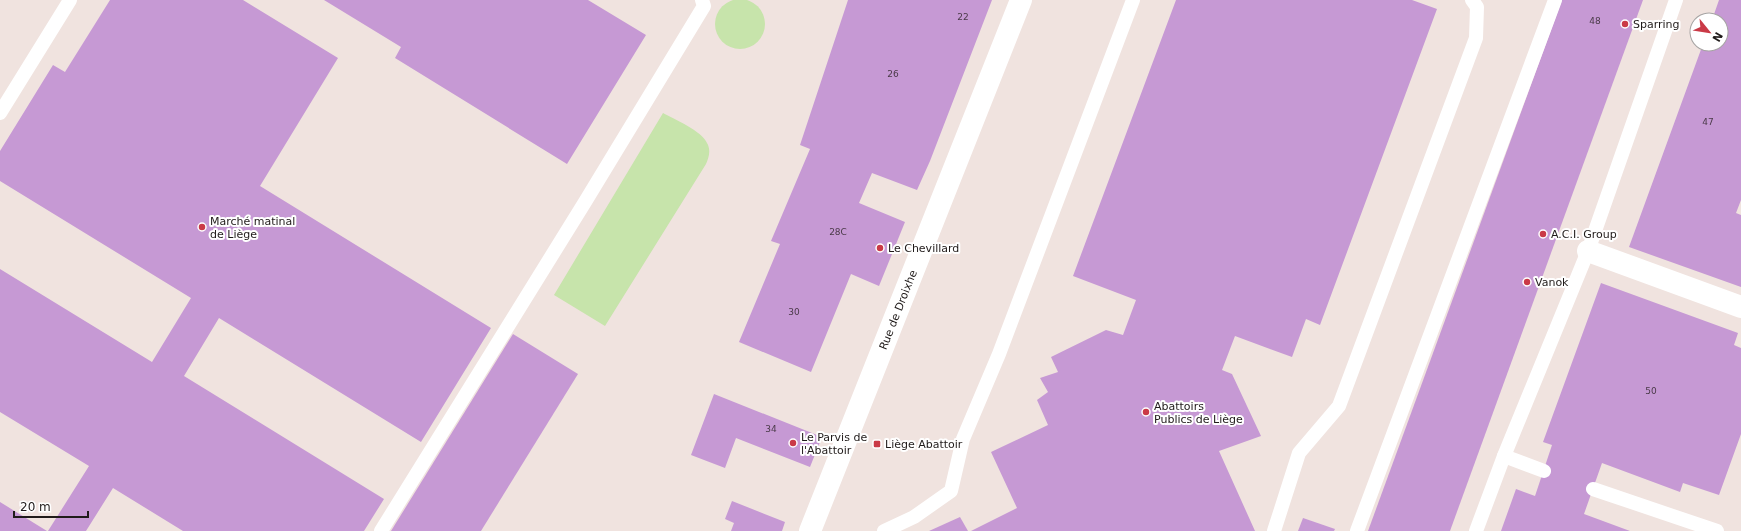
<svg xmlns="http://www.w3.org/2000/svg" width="1741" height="531" font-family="'DejaVu Sans',sans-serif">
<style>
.green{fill:#c7e4ab}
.building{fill:#c699d4}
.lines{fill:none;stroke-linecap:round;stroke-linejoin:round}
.lane{stroke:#fff;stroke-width:14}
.street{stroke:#fff;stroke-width:22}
.poi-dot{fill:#ca3a47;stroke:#fff;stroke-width:1.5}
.labels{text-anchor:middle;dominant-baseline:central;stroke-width:4;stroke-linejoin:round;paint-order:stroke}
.number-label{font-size:9px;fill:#4a3a48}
.poi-label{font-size:11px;fill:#201b1a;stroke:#fff;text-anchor:start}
.street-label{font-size:11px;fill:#201b1a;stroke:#fff}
</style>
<rect width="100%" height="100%" fill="#f0e3df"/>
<g class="green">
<circle cx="740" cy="24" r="25"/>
<path d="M663 113C674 119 702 131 707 143 711 150 709 157 706 164L605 326 554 295Z"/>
</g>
<g class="building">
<polygon points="110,0 243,0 338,58 260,186 491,328 421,442 219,318 184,376 384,499 364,531 183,531 113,488 86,531 48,531 89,466 0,412 0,269 152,362 191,298 0,181 0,151 53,65 65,72"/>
<polygon points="324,0 588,0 646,35 567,164 395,58 401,47"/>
<polygon points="848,0 992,0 930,161 917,190 872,173 859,203 905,222 879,286 851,274 811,372 739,342 780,244 771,241 810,149 800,145"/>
<polygon points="1176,0 1412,0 1437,9 1320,325 1306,319 1292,357 1235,336 1222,370 1232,374 1261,436 1219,451 1255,531 971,531 1017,508 991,452 1048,425 1037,400 1048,392 1040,378 1058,372 1051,357 1106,330 1123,335 1136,300 1073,276"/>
<polygon points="1562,0 1643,0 1450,531 1368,531"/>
<polygon points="1719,0 1741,0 1741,200 1736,213 1741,215 1741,287 1629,247 1703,44 1721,44 1721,20 1712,20"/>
<polygon points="1601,283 1738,333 1734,345 1741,348 1741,434 1719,495 1683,483 1680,492 1602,463 1584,514 1630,531 1501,531 1516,489 1535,496 1552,445 1543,442"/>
<polygon points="513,334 578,374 481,531 391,531"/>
<polygon points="714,394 822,437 810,467 736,438 725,468 691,455"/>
<polygon points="732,501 785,522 782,531 731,531 734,523 725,519"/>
<polygon points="0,502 47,531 0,531"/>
<polygon points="960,517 968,531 929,531"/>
<polygon points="1303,518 1335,529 1334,531 1298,531"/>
</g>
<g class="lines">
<g class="lane">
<polyline points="0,113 70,0"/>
<polyline points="1504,456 1544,471"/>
<polyline points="1593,489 1717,531"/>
<polyline points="381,531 585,202 704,6 702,0"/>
<polyline points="884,531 914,517 951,491 963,439 999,354 1133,0"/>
<polyline points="1274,531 1299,453 1339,406 1476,38 1477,7 1472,0"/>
<polyline points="1357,531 1555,0"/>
<polyline points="1476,531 1504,456 1588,251 1676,0"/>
</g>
<g class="street">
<polyline points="1588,251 1741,307"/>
<path id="s1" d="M810 531 1021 0"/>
</g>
</g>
<g class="poi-dot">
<circle cx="1625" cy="24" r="4"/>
<circle cx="202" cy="227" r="4"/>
<circle cx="1543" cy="234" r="4"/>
<circle cx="880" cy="248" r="4"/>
<circle cx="1527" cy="282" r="4"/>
<circle cx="1146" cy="412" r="4"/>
<circle cx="793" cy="443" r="4"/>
<rect x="873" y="440" width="8" height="8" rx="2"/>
</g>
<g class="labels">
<g class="number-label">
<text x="963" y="17">22</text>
<text x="1595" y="21">48</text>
<text x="893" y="74">26</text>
<text x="1708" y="122">47</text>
<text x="838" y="232">28C</text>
<text x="794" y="312">30</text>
<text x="1651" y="391">50</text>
<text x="771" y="429">34</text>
</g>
<g class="poi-label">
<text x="1633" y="24">Sparring</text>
<text x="210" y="221">Marché matinal<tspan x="210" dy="13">de Liège</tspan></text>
<text x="1551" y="234">A.C.I. Group</text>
<text x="888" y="248">Le Chevillard</text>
<text x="1535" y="282">Vanok</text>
<text x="1154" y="406">Abattoirs<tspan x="1154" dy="13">Publics de Liège</tspan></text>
<text x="801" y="437">Le Parvis de<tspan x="801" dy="13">l'Abattoir</tspan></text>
<text x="885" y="444">Liège Abattoir</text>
</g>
<g class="street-label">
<text stroke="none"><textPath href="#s1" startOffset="238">Rue de Droixhe</textPath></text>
</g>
</g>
<g transform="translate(1709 32) rotate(120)"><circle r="19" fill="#ffffff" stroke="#a6a4a3"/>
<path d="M0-3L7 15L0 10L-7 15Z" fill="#ca3a47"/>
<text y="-6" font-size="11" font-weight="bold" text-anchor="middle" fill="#201b1a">N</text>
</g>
<path d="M14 511v6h74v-6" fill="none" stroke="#201b1a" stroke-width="2"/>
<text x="20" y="511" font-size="12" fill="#201b1a" stroke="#ffffff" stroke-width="3" paint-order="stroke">20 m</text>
</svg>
